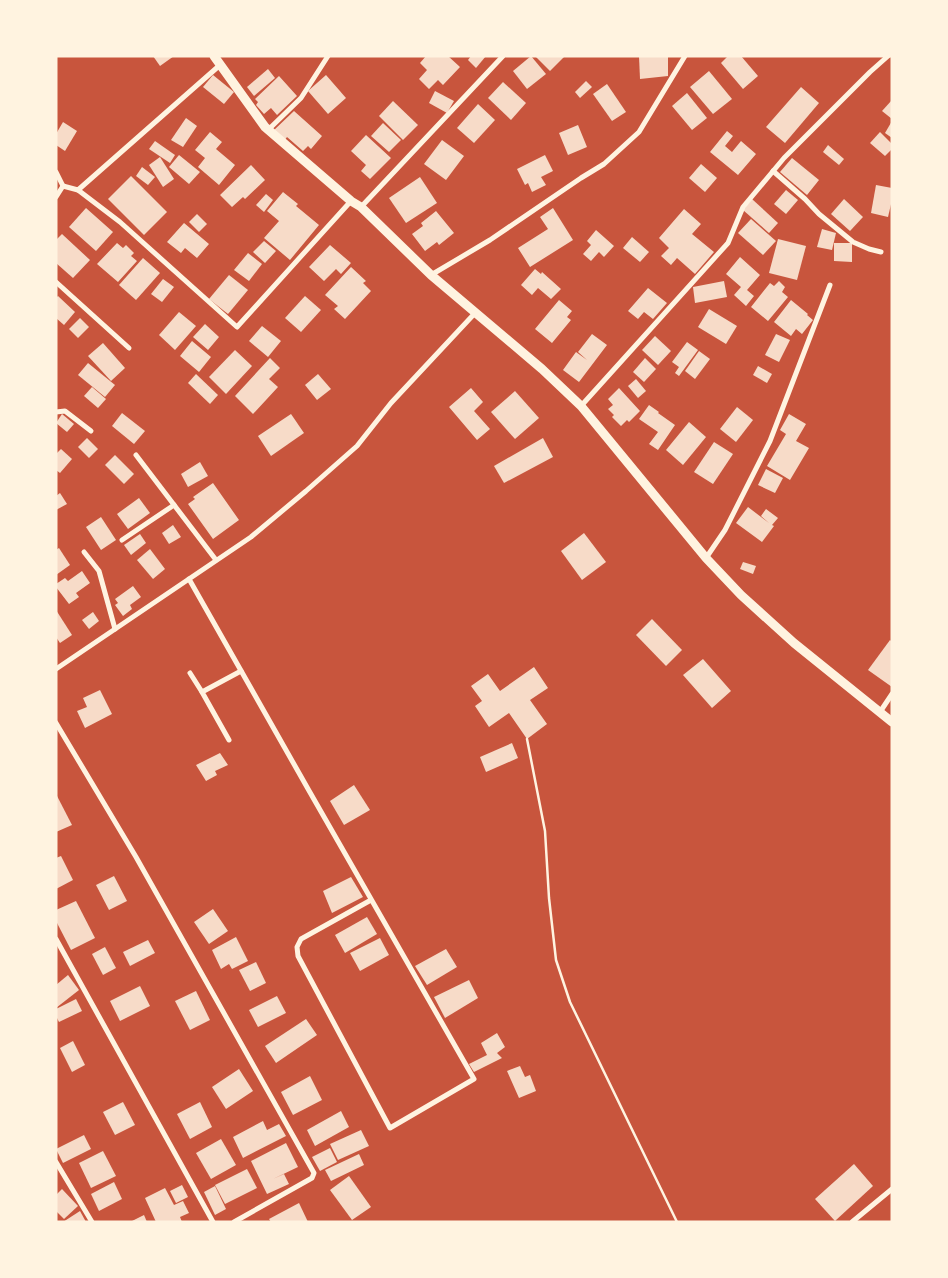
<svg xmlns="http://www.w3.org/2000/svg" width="948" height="1278" font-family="'Archivo Narrow',sans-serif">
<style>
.building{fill:#f7dbc8}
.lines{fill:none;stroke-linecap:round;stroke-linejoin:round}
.path{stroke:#fff3e0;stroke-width:2.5}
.minor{stroke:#fff3e0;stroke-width:5}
.tertiary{stroke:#fff3e0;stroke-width:9}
</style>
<rect width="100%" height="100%" fill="#c8553d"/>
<g class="building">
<polygon points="153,56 174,56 160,66"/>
<polygon points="426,56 448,56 460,67 443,85 438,80 429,89 419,79 427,70 420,63"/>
<polygon points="471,56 486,56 476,68 468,60"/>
<polygon points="531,56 546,74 527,89 513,71"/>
<polygon points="535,56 565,56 550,71"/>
<polygon points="639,56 668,56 668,76 640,79"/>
<polygon points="728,56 741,56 758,76 743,89 721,63"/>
<polygon points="268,69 275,78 254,96 247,87"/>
<polygon points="709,71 732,99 713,114 690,87"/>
<polygon points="213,75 234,92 224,104 203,87"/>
<polygon points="326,75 346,98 328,114 308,91"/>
<polygon points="279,76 297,96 277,115 271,108 264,114 256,105 258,102 255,99"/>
<polygon points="586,81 592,87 580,98 575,92"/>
<polygon points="503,82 526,103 511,120 488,98"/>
<polygon points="607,84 626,112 612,121 593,94"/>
<polygon points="801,87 819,103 785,143 766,127"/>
<polygon points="435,91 454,101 447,113 429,103"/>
<polygon points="687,93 707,118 692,130 672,106"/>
<polygon points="892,100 892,119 882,111"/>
<polygon points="393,101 418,125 403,140 379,116"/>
<polygon points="478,104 495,120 474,143 457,128"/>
<polygon points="294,111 322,136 311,149 308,146 303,151 287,137 284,141 273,131"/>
<polygon points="186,118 197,126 183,147 171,140"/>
<polygon points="892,121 892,138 885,133"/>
<polygon points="63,122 77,131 65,151 56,145 56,134"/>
<polygon points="383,123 401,140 389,152 371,136"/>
<polygon points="578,125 587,147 568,155 559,133"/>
<polygon points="727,131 733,136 725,146 732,152 741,141 756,154 738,175 710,152"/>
<polygon points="210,132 222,142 216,149 235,165 219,185 198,167 205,158 195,150"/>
<polygon points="880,132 892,144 892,149 885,156 870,143"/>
<polygon points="366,135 391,158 370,179 361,171 366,165 351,151"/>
<polygon points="442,140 464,156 446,180 424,164"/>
<polygon points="155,141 175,155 170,163 149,149"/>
<polygon points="828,145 844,159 839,165 823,152"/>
<polygon points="179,155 200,172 189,184 169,167"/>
<polygon points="545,155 553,171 541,177 546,185 532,192 528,183 525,185 517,169"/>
<polygon points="160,157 174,179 163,187 149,165"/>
<polygon points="792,158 819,180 807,195 780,172"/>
<polygon points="701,164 717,178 705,192 689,178"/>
<polygon points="251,165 265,180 245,199 243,197 232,207 220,195"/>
<polygon points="142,167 155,177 148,185 136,176"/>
<polygon points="131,176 167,212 144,235 108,199"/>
<polygon points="420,177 437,203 406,223 389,198"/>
<polygon points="876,185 892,188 892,200 888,217 871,213"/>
<polygon points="786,190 798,200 786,214 774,204"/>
<polygon points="283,192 298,204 296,206 319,225 290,260 264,238 279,221 267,211"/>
<polygon points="266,194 273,200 264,212 256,205"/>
<polygon points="752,199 778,223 769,233 743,210"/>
<polygon points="844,199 863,217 850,231 831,214"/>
<polygon points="86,208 113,232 96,251 69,227"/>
<polygon points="553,208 573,240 530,267 518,248 548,229 540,217"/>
<polygon points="684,209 701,224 692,234 714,252 695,274 677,258 671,265 661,256 669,248 659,238"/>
<polygon points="436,211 454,233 439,245 437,242 425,251 412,234 423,226 421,223"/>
<polygon points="197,214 207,224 199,232 189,222"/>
<polygon points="751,219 776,241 763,255 738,233"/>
<polygon points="184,223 209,244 197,258 185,248 181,253 167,242"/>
<polygon points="822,229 836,233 832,250 817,247"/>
<polygon points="596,230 614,246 604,257 599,252 591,261 583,254 591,245 587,241"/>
<polygon points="62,234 90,260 73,278 56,263 56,240"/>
<polygon points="632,237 649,252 640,262 623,248"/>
<polygon points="778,239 806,246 797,280 769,273"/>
<polygon points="264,241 276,251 265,263 253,252"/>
<polygon points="117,243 123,248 126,245 134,253 131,256 137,261 118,282 97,264"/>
<polygon points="834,243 852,243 852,262 834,261"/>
<polygon points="330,245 351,263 341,274 336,269 324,281 309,267"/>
<polygon points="248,253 262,264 249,281 234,270"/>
<polygon points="740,257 760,275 747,290 754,296 746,306 734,295 741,287 726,274"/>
<polygon points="143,258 160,273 136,300 119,285"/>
<polygon points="351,267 366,281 363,283 371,291 345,319 334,309 338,306 325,295"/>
<polygon points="535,269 541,274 542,272 561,289 551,299 538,288 532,295 521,285"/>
<polygon points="229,275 248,290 228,314 209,299"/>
<polygon points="163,279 174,287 162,302 151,294"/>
<polygon points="724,281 727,297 695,303 693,287"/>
<polygon points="779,281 785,287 782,292 788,297 768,321 751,307 770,283 774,286"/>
<polygon points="648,288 667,303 653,319 644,312 638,319 628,311"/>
<polygon points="58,296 75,312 64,325 56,318 56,298"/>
<polygon points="305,296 321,310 301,332 285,318"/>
<polygon points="559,300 572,311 567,317 571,320 552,343 535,329"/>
<polygon points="791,300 808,314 807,315 813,320 802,334 796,329 791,336 774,322"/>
<polygon points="709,309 737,326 726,344 698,327"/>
<polygon points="179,312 196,326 175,350 159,335"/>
<polygon points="80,318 89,327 78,338 69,329"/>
<polygon points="205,324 219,337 208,350 193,337"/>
<polygon points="262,326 281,341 268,357 249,341"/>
<polygon points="592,334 607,345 579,382 563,370 576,352 587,360 578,352"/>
<polygon points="776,334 790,340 779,362 765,355"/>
<polygon points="655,336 671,351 658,365 642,350"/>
<polygon points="192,341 211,357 199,372 180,356"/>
<polygon points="687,342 698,350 679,376 675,373 679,367 672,362"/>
<polygon points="103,343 125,368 111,381 88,356"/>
<polygon points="235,350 252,366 226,394 209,377"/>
<polygon points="699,351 710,359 695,379 685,371"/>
<polygon points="270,358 280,368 269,379 278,387 253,414 235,396"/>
<polygon points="645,358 656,369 644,382 633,372"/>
<polygon points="88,363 115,385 105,397 78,375"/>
<polygon points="758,366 772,374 767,383 753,375"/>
<polygon points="196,374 218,395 210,404 188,383"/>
<polygon points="318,374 331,389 317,400 305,385"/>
<polygon points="636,379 646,391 638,398 628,386"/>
<polygon points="92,387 106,399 98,408 84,396"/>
<polygon points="471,388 483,402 474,411 490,429 477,440 449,407"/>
<polygon points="619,388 640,411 629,422 627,420 621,426 612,417 614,415 608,409 613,405 608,399"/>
<polygon points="515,391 539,418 515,439 491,412"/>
<polygon points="649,405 659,412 658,413 675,425 658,450 649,444 658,432 639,419"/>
<polygon points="737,407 753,420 736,442 720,429"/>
<polygon points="122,413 145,431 134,444 112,426"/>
<polygon points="62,414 74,424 67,432 56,423"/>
<polygon points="291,414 304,433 271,456 258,436"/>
<polygon points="789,414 806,424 796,441 809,448 790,480 767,466 786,434 780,430"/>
<polygon points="689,422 706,437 683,465 666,450"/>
<polygon points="87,438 98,449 89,458 78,447"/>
<polygon points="543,438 553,457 504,483 494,466"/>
<polygon points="714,442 733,454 713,484 694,472"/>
<polygon points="61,449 72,459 60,473 56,470 56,454"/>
<polygon points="115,455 134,474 124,484 105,465"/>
<polygon points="200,462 208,476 188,487 181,474"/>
<polygon points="766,469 783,478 775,493 758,485"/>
<polygon points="213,483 239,520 213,539 188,504 195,499 193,497"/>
<polygon points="60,493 67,504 56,510 56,496"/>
<polygon points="139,498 150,513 128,529 117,514"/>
<polygon points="748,507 769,523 761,516 766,509 778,518 772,525 774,526 762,542 736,523"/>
<polygon points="101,517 116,540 101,550 86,527"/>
<polygon points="173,525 181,537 169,544 162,533"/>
<polygon points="584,533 606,562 582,580 561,551"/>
<polygon points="140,534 146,543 131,555 124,545"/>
<polygon points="59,548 70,565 56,575 56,550"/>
<polygon points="150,549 165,569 153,579 137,560"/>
<polygon points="743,562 756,566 753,574 740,569"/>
<polygon points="82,571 90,583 76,593 79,597 69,604 56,587 56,584 65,578 68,581"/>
<polygon points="133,586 141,597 130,605 132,609 123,616 115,605 118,603 115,599"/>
<polygon points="56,610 72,635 60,643 56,637"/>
<polygon points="93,612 99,621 89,629 82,620"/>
<polygon points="652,619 682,650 666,666 636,635"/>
<polygon points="890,640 892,642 892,687 868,670"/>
<polygon points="703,659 731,691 712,708 683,675"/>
<polygon points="534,667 548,688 530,700 547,724 527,739 509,713 489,727 475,706 482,701 471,686 488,674 500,691"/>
<polygon points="100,690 112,714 85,728 77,711 87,707 83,698"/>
<polygon points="512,743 518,758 486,772 480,757"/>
<polygon points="220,753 228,765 215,771 217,775 206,781 196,765"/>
<polygon points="354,785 370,810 344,825 330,801"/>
<polygon points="56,794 72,825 56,832"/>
<polygon points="61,856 73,880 56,889 56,858"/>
<polygon points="114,876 127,901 109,910 96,885"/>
<polygon points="351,877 363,897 332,913 323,891"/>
<polygon points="76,901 95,938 71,950 56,921 56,910"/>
<polygon points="213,909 228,931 209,944 194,922"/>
<polygon points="367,917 377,934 345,953 335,935"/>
<polygon points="236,937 248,961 232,969 229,964 221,969 212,950"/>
<polygon points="380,938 389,955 360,971 350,953"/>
<polygon points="148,940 155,953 130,966 123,952"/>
<polygon points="105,947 116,968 103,975 92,954"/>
<polygon points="446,949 457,967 427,985 415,966"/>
<polygon points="256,962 266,983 250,991 239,970"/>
<polygon points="68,975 79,990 56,1008 56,985"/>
<polygon points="469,980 478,998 445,1018 434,997"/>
<polygon points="140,986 150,1006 120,1021 110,1001"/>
<polygon points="196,991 210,1020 190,1030 175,1001"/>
<polygon points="277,996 286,1013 258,1027 249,1010"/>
<polygon points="76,999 82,1011 59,1022 56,1016 56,1009"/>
<polygon points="306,1019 317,1035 276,1063 265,1046"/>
<polygon points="497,1033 505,1047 497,1053 502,1058 474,1072 469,1064 487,1055 481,1043"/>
<polygon points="73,1041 85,1065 72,1072 60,1048"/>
<polygon points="520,1066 525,1077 530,1075 536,1091 519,1098 507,1071"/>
<polygon points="239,1069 253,1091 226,1109 212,1087"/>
<polygon points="310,1076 322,1100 293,1115 281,1092"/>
<polygon points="123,1102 135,1125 115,1135 103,1112"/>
<polygon points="200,1102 212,1127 190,1139 177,1114"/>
<polygon points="341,1111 349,1127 315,1146 307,1130"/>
<polygon points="263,1121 267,1130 279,1124 286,1136 243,1158 233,1137"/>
<polygon points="361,1130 369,1146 338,1160 330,1144"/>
<polygon points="84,1135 91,1149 63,1163 56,1149"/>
<polygon points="221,1139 236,1165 211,1179 196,1153"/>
<polygon points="286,1143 298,1167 273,1179 284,1174 289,1184 267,1194 251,1161"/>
<polygon points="330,1148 337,1162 320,1171 312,1157"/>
<polygon points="103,1151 116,1176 91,1188 79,1163"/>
<polygon points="359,1154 364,1165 331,1181 325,1170"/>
<polygon points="854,1164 873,1186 835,1221 815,1199"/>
<polygon points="247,1169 257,1188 225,1204 215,1185"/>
<polygon points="349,1176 371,1207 352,1220 330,1190"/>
<polygon points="114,1182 122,1199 99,1211 91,1194"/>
<polygon points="182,1185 188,1197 176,1203 170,1191"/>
<polygon points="215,1186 226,1209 215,1215 204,1192"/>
<polygon points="165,1188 174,1205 183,1201 189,1213 180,1217 182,1222 156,1222 145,1198"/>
<polygon points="62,1189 78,1206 64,1219 56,1211 56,1195"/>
<polygon points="299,1203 308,1222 271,1222 269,1219"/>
<polygon points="80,1211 86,1222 63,1222"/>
<polygon points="144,1215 147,1222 130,1222"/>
</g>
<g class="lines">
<polyline class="path" points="527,739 545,831 549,898 556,960 570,1002 677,1222"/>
<g class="minor">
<polyline points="268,130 301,98 328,56"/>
<polyline points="773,171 805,199 819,214 853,242 869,249 881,252"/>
<polyline points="56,172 63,186"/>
<polyline points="78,190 120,222 237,327 351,201"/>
<polyline points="56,197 63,186 78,190 220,65"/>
<polyline points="361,207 503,56"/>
<polyline points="431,275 490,240 581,178 604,164 639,132 685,56"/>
<polyline points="56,282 129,348"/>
<polyline points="581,406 728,243 743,207 784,158 870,72 888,56"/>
<polyline points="56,412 65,411 91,431"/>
<polyline points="136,455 216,560"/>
<polyline points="122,540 174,505"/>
<polyline points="84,552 99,571 115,629"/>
<polyline points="706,558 725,530 770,441 830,285"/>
<path d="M189 579C283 746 379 913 474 1079L390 1128 298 956 297 947 301 939 371 900"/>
<polyline points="56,669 251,537 306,491 357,446 391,403 476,312"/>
<polyline points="190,673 202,692"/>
<polyline points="880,712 892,694"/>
<polyline points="56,723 136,857 314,1173 312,1178 234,1222"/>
<polyline points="229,740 202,692 241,671"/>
<polyline points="56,939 213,1222"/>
<polyline points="56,1162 92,1222"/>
<polyline points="852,1222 892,1189"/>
</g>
<polyline class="tertiary" points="214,56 265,127 351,201 361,207 431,275 542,369 581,406 706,558 741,595 794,643 892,722"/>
</g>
<rect width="948" height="1278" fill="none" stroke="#fff3e0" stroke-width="115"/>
</svg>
